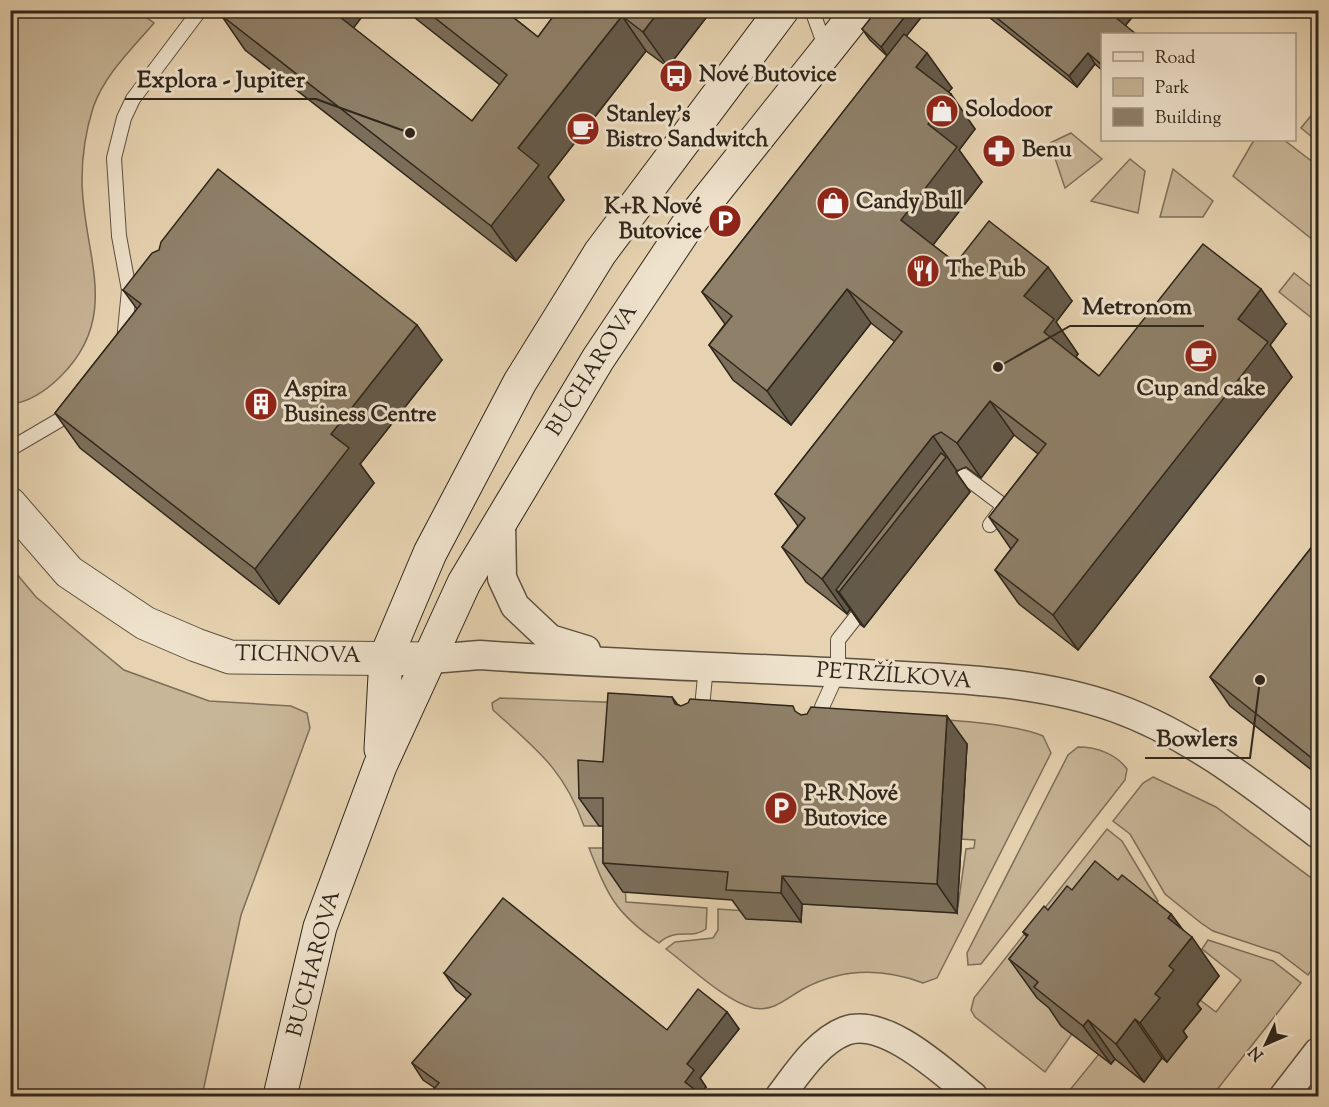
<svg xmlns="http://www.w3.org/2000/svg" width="1329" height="1107" font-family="'Sorts Mill Goudy',serif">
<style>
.green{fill:#c8b698;stroke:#7c6e5a;stroke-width:1.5}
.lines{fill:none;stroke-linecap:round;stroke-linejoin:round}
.service-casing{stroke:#5d5140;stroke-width:16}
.minor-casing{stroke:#5d5140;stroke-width:31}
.tertiary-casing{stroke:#5d5140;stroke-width:35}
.secondary-casing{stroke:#2f261b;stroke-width:35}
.service{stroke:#efe2cc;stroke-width:14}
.minor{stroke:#efe2cc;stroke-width:28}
.tertiary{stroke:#efe2cc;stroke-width:33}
.secondary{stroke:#efe2cc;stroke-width:33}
.wall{fill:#7b6e5a;stroke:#2f261b;stroke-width:1.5}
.shaded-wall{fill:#645a4a;stroke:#2f261b;stroke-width:1.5}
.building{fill:#8f8069;stroke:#2f261b;stroke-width:1.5}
.labels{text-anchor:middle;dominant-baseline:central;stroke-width:6;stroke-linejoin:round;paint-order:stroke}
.poi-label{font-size:22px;font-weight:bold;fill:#2f261b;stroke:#efe2cc;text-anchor:start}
.street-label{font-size:22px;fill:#2f261b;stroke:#efe2cc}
.leader{fill:none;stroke:#2f261b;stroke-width:2}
.callout-dot{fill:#2f261b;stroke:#efe2cc;stroke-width:2}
.callout-label{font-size:24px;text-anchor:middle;font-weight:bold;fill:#2f261b;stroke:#efe2cc;stroke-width:6;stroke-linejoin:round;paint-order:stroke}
</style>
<rect width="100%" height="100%" fill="#e7d3b1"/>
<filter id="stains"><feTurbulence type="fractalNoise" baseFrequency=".00333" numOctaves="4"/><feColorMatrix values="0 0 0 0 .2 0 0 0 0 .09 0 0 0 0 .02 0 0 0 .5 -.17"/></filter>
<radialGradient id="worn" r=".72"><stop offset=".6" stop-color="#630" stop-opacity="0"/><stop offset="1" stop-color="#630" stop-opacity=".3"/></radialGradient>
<g class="green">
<path d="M11 10 146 11 143 15 154 23C132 49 104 75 93 108 86 130 82 157 82 180 82 252 123 314 61 376 47 390 30 402 11 404Z"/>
<polygon points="1318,107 1318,142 1301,128"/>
<polygon points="1071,133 1102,159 1065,188 1050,143"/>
<polygon points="1254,140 1284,140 1318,166 1318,244 1233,176"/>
<polygon points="1130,159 1145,171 1138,213 1091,201"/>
<polygon points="1173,169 1213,201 1203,217 1160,217"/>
<polygon points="1294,273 1318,292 1318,323 1279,292"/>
<polygon points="11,567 36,597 124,670 209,701 291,706 307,713 310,728 241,915 202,1096 11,1096"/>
<path d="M500 698 678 705 598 789 599 826H584C564 769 536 749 493 710L492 703Z"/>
<path d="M845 716C899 719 994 717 1043 736L1051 753 937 978 923 983C883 968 842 968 803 989 787 998 774 1012 753 1008 725 1001 689 966 666 949L675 942 713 938 718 930V909L747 911 802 904 957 913 966 849 974 848 975 840 961 839 967 744 885 739Z"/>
<path d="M1078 747C1097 747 1116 754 1127 769L1125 780 981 964 968 965 967 953 1068 755Z"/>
<polygon points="1153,777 1216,807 1318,883 1318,961 1308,975 1279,953 1213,931 1201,923 1165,894 1130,834 1113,821 1143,783"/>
<polygon points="1107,829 1122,841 1158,901 1062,1026 1072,1034 1045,1072 975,1017 971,1010 974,998"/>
<path d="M589 848H623L626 902 707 908 706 929C691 940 676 927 659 943 615 913 608 896 589 848Z"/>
<polygon points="1208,940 1273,961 1301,983 1212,1096 1076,1096 1069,1091 1099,1054 1115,1059 1144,1082 1162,1058 1167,1062 1182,1033 1201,1009 1196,1005 1200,1000 1216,1012 1241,980 1202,949"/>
</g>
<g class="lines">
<g class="service-casing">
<g id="service">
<polyline points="812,10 826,49"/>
<polyline points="124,341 129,290 119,236 114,158 124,118 133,99 200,10"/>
<polyline points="10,449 63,418 73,408"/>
<polyline points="951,492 964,476 1004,506 990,525"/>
<polyline points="701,718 706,666"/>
<polyline points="822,724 822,707 838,672 838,640 867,603"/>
</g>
</g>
<g class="minor-casing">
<g id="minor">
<polyline points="501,522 502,578 515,606 550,639 586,650"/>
<path d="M431 659 480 655C608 664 737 667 865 674 948 678 1037 680 1116 708 1191 735 1255 786 1318 834"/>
<path d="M780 1096C797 1074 817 1042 845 1031 885 1016 944 1073 973 1096"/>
<polyline points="1284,1096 1318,1052"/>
</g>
</g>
<g class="tertiary-casing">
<polyline id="tertiary" points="10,504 69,572 145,623 196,645 230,657 431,659"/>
</g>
<g class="secondary-casing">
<g id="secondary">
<polyline points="381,749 386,657 430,553 520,382 600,253 782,10"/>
<polyline points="280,1096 320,927 380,766 464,583 598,359 687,226 859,10"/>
</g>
</g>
<use href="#service" class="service"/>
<use href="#minor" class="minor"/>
<use href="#tertiary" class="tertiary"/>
<use href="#secondary" class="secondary"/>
</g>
<g class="wall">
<polygon points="367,10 353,28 472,121 500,85 405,10 504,10 538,37 558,10 712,10 668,67 646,51 548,177 564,200 516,261 245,50 221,15"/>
<polygon points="927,10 906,36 952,88 948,92 975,129 959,150 982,182 933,245 956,263 1072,301 1056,322 1078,354 1076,357 1099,376 1286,324 1270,345 1292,377 1078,650 1019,604 995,570 1011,549 989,517 1038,454 1014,435 981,478 966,467 957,471 956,472 970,492 864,627 861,625 850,609 847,614 806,582 782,547 798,526 775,494 895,342 871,323 791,425 733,380 709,345 725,324 702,292 887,56 870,40 862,29"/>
<polygon points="980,10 1138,10 1125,26 1102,34 1102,70 1095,64 1077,87"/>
<polygon points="123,290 442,360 360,464 374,483 279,604 80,448 55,413 137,309"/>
<polygon points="1318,539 1318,775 1230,706 1210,677"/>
<polygon points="672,697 678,705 681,706 799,714 801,715 967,744 957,913 802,904 801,922 746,919 732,900 623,892 603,863 603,826 599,826 579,798"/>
<polygon points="1118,880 1171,914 1183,930 1219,976 1197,1004 1201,1009 1183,1031 1187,1037 1167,1062 1162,1058 1144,1082 1115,1059 1111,1064 1061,1026 1049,1008 1037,998 1009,959 1027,937 1023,932 1072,890"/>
<polygon points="444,973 667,1030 727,1012 739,1029 700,1078 706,1087 435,1088 423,1080 412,1063 467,999 456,990"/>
</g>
<g class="shaded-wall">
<polygon points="326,10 367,10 346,38"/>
<polygon points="660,10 712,10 668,67 643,32"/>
<polygon points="910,10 927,10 889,58 881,47"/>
<polygon points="1121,10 1138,10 1123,28 1115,17"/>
<polygon points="622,16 646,51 548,177 564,200 516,261 491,226 518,148"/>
<polygon points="927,53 952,88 940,101 916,67"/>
<polygon points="1088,53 1095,64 1077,87 1069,76"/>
<polygon points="951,94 975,129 959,150 982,182 925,255 901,220 928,124"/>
<polygon points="1048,267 1072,301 1056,322 1078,354 1068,367 1044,332 1024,296"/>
<polygon points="847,289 871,323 791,425 767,391"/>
<polygon points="1261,289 1286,324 1270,345 1292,377 1078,650 1053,615 1238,319"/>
<polygon points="417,325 442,360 360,464 374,483 279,604 255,569 331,434"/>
<polygon points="990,401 1014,435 981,478 957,443"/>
<polygon points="933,436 957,471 956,472 970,492 864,627 839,592 836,590 850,609 847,614 822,579"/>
<polygon points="947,716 967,744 957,913 937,884"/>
<polygon points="782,876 802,904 801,922 781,893"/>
<polygon points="1171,914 1190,940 1192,937 1219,976 1197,1004 1201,1009 1183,1031 1187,1037 1167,1062 1140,1023 1169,966 1168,918"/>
<polygon points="727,1012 739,1029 700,1078 706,1087 698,1096 685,1082 687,1064"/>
<polygon points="1135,1019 1162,1058 1144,1082 1116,1044"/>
<polygon points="1088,1020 1115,1059 1111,1064 1083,1026"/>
</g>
<g class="building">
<polygon points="224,10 331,10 472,121 507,75 425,10 504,10 538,37 558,10 660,10 643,32 622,16 599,45 518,148 539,165 491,226 221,15"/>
<polygon points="877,10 910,10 881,47 862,29"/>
<polygon points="987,10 1121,10 1115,17 1136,34 1102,34 1102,65 1088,53 1069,76"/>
<polygon points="904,34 927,53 916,67 951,94 928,124 957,147 901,220 956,263 989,221 1048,267 1024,296 1054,319 1044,332 1099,376 1203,244 1261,289 1238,319 1268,342 1053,615 995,570 1018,540 989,517 1046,444 990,401 957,443 941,432 933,436 822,579 782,547 805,518 775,494 902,332 847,289 767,391 709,345 732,316 702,292"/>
<polygon points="218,169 417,325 331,434 349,448 255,569 55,413 141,304 123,290 152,253 159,250 161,242"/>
<polygon points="941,453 946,457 839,592 836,590"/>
<polygon points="1318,539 1318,763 1210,677"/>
<polygon points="608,693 672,697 675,704 681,706 688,703 690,699 793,706 795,711 801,715 807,714 811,707 947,716 937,884 782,876 781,893 726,890 728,872 603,863 603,798 579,798 578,760 603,762"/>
<polygon points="1095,861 1118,880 1122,875 1171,914 1168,918 1192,937 1169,966 1174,970 1155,994 1160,998 1140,1023 1135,1019 1116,1044 1088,1020 1083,1026 1034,987 1038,982 1009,959 1028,935 1023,932 1044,906 1048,910 1067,886 1072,890"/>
<polygon points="503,898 667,1030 698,989 727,1012 687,1064 694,1070 685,1082 703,1096 428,1096 439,1083 412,1063 471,994 444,973"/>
</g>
<defs>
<g id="bus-disc" transform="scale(1.725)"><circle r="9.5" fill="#8f2418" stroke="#efe2cc"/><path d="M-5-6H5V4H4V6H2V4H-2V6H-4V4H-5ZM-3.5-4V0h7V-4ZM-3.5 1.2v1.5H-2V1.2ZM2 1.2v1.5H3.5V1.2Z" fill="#fff"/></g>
<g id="shop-disc" transform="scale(1.725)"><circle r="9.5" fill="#8f2418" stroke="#efe2cc"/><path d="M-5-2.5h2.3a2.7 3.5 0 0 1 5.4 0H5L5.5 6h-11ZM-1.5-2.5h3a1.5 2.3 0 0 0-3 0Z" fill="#fff"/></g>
<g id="cafe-disc" transform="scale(1.725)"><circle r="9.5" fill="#8f2418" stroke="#efe2cc"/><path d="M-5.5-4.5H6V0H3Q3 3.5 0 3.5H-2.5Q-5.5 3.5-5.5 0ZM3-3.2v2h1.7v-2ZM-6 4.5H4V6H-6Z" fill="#fff"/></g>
<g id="pharmacy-disc" transform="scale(1.725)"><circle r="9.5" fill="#8f2418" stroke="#efe2cc"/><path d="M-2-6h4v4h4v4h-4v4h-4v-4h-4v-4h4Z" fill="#fff"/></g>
<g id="parking-disc" transform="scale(1.725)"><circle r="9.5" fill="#8f2418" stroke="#efe2cc"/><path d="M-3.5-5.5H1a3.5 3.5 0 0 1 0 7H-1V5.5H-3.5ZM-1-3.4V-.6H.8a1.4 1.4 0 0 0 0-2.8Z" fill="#fff"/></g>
<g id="restaurant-disc" transform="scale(1.725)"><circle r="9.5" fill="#8f2418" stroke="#efe2cc"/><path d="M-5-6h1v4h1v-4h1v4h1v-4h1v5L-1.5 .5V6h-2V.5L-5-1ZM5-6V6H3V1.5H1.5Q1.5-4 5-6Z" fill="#fff"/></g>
<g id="building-disc" transform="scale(1.725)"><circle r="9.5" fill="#8f2418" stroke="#efe2cc"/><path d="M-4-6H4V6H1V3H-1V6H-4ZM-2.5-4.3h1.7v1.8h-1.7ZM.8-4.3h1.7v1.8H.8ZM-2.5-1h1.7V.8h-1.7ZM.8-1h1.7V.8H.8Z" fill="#fff"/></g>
</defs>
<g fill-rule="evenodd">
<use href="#bus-disc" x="676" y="76"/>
<use href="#shop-disc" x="942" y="111"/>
<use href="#cafe-disc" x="583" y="129"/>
<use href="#pharmacy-disc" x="999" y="151"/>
<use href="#shop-disc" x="833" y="203"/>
<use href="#parking-disc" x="725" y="221"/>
<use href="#restaurant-disc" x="923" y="271"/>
<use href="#cafe-disc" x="1201" y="356"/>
<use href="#building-disc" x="261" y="404"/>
<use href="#parking-disc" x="781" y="808"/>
</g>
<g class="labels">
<g class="poi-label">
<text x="699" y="76">Nové Butovice</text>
<text x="965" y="111">Solodoor</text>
<text x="606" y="116">Stanley's<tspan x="606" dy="25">Bistro Sandwitch</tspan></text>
<text x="1022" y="151">Benu</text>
<text x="856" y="203">Candy Bull</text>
<text x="702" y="208" text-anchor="end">K+R Nové<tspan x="702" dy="25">Butovice</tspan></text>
<text x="946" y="271">The Pub</text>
<text x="1201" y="390" text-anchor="middle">Cup and cake</text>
<text x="284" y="391">Aspira<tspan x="284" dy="25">Business Centre</tspan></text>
<text x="804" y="795">P+R Nové<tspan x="804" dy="25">Butovice</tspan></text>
</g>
<g class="street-label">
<text transform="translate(593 371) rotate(-58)">BUCHAROVA</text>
<text transform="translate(298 656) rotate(1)">TICHNOVA</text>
<text transform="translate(894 677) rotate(4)">PETRŽÍLKOVA</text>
<text transform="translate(315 964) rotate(-75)">BUCHAROVA</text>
</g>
</g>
<path class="leader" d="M410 133L316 99H125M998 367L1070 326H1204M1260 680L1250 758H1145"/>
<g class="callout-dot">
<circle cx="410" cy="133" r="6"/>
<circle cx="998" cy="367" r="6"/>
<circle cx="1260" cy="680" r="6"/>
</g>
<g class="callout-label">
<text x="221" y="87">Explora - Jupiter</text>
<text x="1137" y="314">Metronom</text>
<text x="1197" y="746">Bowlers</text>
</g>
<rect width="1329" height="1107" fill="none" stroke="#e7d3b1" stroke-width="36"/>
<rect x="12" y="12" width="1305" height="1083" fill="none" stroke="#2f261b" stroke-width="3"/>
<rect x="18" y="18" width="1293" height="1071" fill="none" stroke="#2f261b" stroke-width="1.5"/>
<rect x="1101" y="33" width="195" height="108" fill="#efe2cc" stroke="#a29785" stroke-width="1.5"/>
<rect x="1113" y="52" width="30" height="9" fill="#efe2cc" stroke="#a29785" stroke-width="1.5"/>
<text x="1155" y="63" font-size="18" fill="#2f261b">Road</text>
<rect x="1113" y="78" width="30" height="18" fill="#c8b698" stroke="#a29785" stroke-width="1.5"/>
<text x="1155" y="93" font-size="18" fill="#2f261b">Park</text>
<rect x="1113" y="108" width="30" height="18" fill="#8f8069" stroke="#a29785" stroke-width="1.5"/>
<text x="1155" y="123" font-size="18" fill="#2f261b">Building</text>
<g transform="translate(1266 1044) rotate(226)" stroke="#efe2cc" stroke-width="4.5" paint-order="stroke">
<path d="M0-4.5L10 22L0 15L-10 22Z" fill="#2f261b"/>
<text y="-9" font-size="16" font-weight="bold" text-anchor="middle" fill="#2f261b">N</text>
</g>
<rect width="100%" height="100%" filter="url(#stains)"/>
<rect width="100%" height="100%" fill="url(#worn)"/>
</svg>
